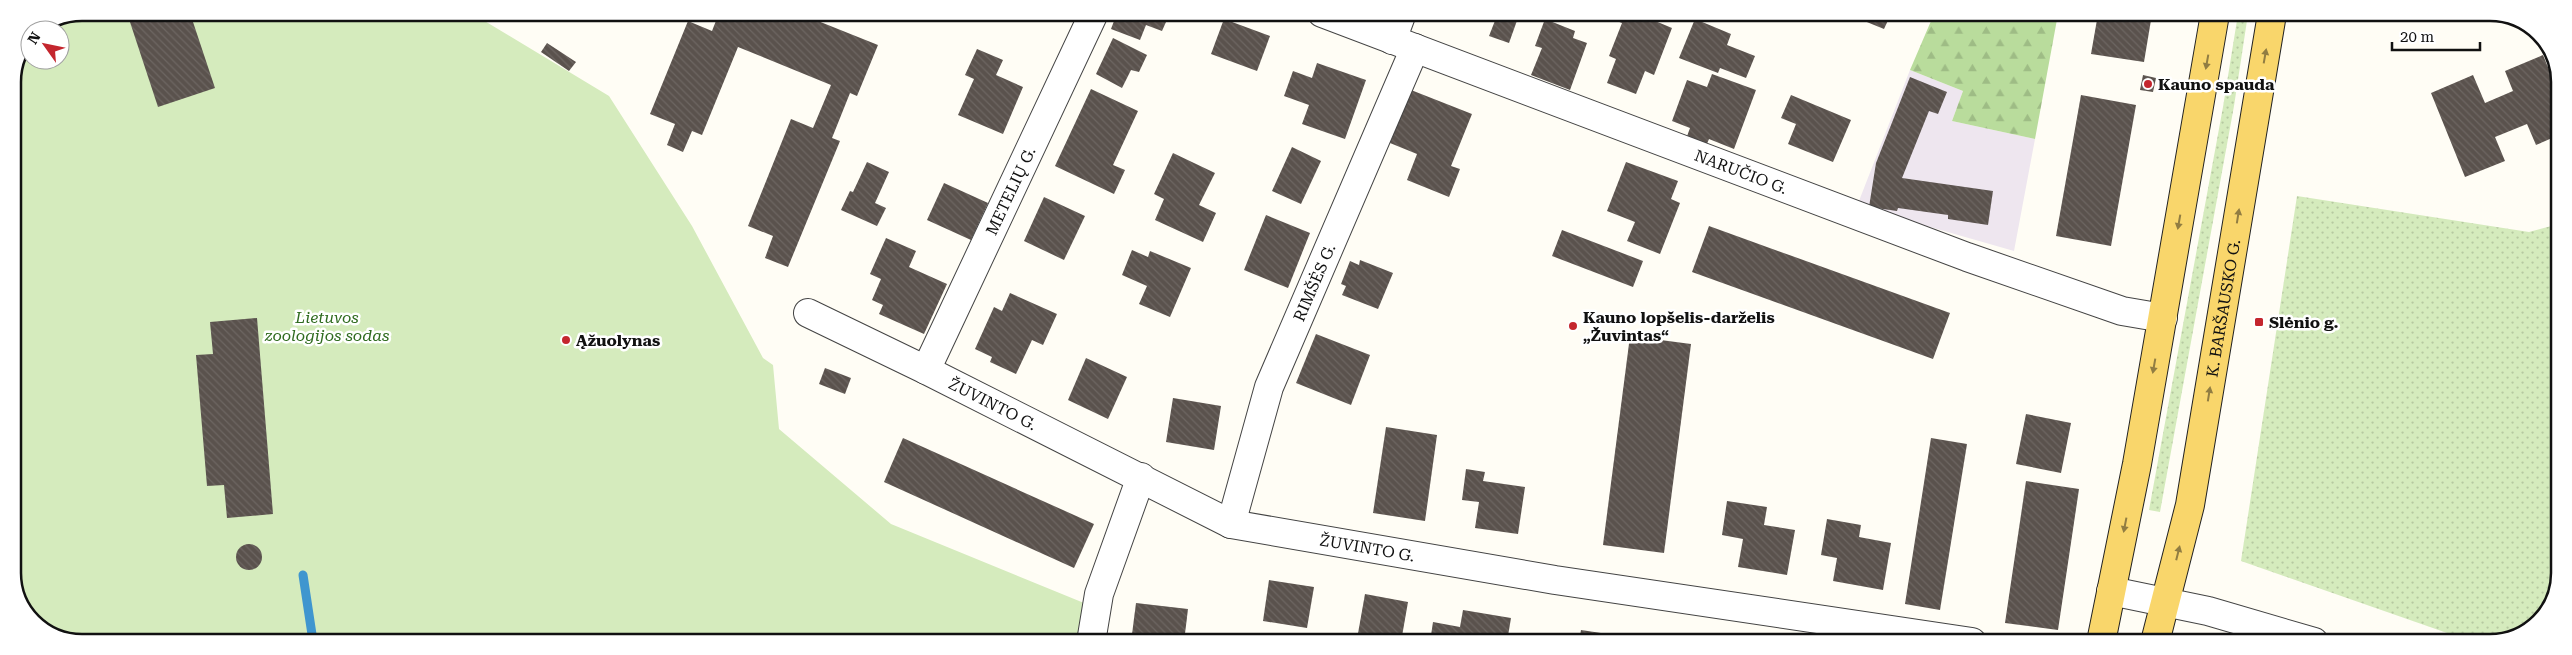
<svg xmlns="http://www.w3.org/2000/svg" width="2572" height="655" font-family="'Roboto Serif',serif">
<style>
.industrial{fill:#eee6ef}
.grass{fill:url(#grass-dots)}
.forest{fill:url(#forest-firs)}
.park{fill:#d5ebbd}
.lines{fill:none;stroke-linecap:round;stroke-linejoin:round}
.stream{stroke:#3f96cf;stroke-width:9}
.building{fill:url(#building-back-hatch)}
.minor-casing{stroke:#444;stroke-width:30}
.tertiary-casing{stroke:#444;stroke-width:30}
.primary-casing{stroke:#222;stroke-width:30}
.minor{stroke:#fff;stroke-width:28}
.tertiary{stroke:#fff;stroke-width:28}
.primary{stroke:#f9d66b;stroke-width:28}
.oneway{fill:#917d42}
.poi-dot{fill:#c4262e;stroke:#fff;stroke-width:2}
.labels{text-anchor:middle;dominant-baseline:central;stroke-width:5;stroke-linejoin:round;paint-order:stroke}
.poi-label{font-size:16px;font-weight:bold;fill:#111;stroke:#fff;text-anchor:start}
.street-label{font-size:16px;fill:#111;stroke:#fff}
.park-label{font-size:16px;font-style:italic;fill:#2f6b1f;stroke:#fff}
.rim{fill:none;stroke:#111;stroke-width:2.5}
</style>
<defs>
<pattern id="grass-dots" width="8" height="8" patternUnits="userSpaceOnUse" patternTransform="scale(1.25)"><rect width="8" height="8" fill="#d5ebbd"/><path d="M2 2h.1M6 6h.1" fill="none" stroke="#b6c8a1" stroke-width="1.8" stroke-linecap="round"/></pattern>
<pattern id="forest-firs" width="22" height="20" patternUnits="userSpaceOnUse" patternTransform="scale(1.25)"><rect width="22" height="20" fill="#b9dc9c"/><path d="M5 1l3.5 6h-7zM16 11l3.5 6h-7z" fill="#9ebc85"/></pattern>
<pattern id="building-back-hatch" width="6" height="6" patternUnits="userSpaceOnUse" patternTransform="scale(1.25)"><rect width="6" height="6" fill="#5a524d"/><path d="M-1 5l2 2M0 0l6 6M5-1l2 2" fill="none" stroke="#6d6662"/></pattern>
</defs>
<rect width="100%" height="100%" fill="#fffdf5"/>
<polygon class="industrial" points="1910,70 1963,91 1952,121 2035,139 2014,251 1857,206"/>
<g class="grass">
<polygon points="2238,14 2248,14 2234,106 2160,512 2149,510 2223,107"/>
<polygon points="2297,196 2529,232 2559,224 2558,586 2532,628 2490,642 2473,642 2241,561"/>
</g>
<polygon class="forest" points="1934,14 2058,14 2035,139 1952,121 1963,91 1910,70"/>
<polygon class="park" points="83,13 473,14 609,96 692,226 763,358 773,365 779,429 891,524 1084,603 1078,642 69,641 30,619 13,581 13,82 30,40 30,60 60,60 60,30 40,30"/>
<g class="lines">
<polyline class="stream" points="303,575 313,641"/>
</g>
<g class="building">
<polygon points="127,13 190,13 215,88 158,107"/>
<polygon points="719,13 798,13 878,45 857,96 850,93 832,138 840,141 788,267 765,258 773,236 748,226 791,119 813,128 831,85 738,47 702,135 692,131 683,152 667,145 675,124 650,114 688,21 712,31"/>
<polygon points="1117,13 1170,13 1162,31 1146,25 1140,40 1111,29"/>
<polygon points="1498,13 1519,15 1509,43 1489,36"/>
<polygon points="1604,13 1636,13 1672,28 1654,75 1645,71 1636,94 1607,83 1616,59 1609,56 1622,23 1603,16"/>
<polygon points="1847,14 1891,14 1884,29"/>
<polygon points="2098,14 2152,14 2144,62 2091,54"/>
<polygon points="1224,19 1270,36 1257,71 1211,54"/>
<polygon points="1545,19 1575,31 1573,38 1587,43 1570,90 1531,75 1542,48 1535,46"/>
<polygon points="1695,19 1731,34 1727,45 1755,56 1746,78 1720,68 1718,73 1679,58"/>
<polygon points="1113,38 1147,55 1139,72 1131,70 1122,88 1096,74"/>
<polygon points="547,43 576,62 569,71 541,52"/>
<polygon points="977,49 1003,60 996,75 1023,87 1003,134 958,115 974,79 965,75"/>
<polygon points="2543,55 2559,94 2559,135 2536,145 2527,124 2495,137 2505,161 2465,177 2431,93 2473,75 2485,103 2513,91 2505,71"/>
<polygon points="1317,63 1366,80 1345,139 1302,124 1309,105 1284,96 1293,71 1312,78"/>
<polygon points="1712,74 1756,90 1734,149 1709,139 1706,146 1686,139 1690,128 1672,121 1687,80 1707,87"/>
<polygon points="2143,75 2156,78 2153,92 2140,90"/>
<polygon points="1910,77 1947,92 1938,114 1929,111 1902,178 1993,191 1988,225 1948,219 1948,215 1898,208 1897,211 1869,207 1876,163"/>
<polygon points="1091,89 1138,111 1113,165 1125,170 1114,194 1055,166"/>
<polygon points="1411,90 1472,114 1451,166 1460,169 1449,197 1407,180 1417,154 1390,143"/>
<polygon points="1791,95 1851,120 1833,162 1788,144 1796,124 1781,118"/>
<polygon points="2081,95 2136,105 2111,246 2056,236"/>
<polygon points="1292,147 1321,161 1301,204 1272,191"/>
<polygon points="1173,153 1215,173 1199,205 1216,213 1203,242 1155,220 1164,199 1154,194"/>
<polygon points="867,162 889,172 875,203 886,208 877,226 841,210 850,191 853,192"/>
<polygon points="1626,162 1678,181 1671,199 1680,203 1660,254 1627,241 1635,222 1607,211"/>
<polygon points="944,183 988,203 971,240 927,220"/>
<polygon points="1044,197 1085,216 1064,260 1024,241"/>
<polygon points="1266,215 1310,233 1288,288 1244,270"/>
<polygon points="1709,226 1950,313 1933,359 1692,272"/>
<polygon points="1562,230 1643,261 1633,287 1552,256"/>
<polygon points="886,238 916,251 909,267 947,284 924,334 879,314 883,305 872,300 881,279 870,274"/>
<polygon points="1132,250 1148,257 1150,251 1191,268 1170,317 1139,304 1147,286 1122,275"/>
<polygon points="1360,260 1393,273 1378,309 1342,295 1346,286 1341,284 1350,261 1359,265"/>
<polygon points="1010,293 1057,314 1043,345 1032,340 1016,374 990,362 992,357 975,349 994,307 1002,311"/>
<polygon points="257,318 273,514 227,518 224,485 207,486 196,355 213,354 210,322"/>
<polygon points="1316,334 1370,355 1351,405 1296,383"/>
<polygon points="1630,336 1691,344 1664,553 1603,545"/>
<polygon points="1086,358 1127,377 1108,419 1068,400"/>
<polygon points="825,368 851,378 845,394 819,384"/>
<polygon points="1173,398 1221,406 1214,450 1166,442"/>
<polygon points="2026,414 2071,423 2061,473 2016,464"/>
<polygon points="1386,427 1437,435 1425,521 1373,513"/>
<polygon points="903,438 1094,524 1074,568 884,482"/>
<polygon points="1931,438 1967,444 1940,610 1905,604"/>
<polygon points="1466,469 1485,472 1483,481 1525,487 1518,534 1475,528 1479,502 1462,500"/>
<polygon points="2026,481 2079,489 2058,630 2005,623"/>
<polygon points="1727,501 1767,507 1764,525 1795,530 1787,575 1738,567 1743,539 1722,535"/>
<polygon points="1827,519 1861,525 1859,537 1891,543 1883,590 1833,581 1837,558 1821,555"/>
<circle cx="249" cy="557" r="13"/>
<polygon points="1269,580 1314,587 1307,628 1263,621"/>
<polygon points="1365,594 1408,602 1401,642 1357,639"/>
<polygon points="1136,603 1188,609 1184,642 1131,642"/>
<polygon points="1463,610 1511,618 1507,642 1430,642 1433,622 1460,627"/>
<polygon points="1581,630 1621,636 1620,642 1579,642"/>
</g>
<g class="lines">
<g class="minor-casing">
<g id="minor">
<path id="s1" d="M1322 13 1967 257 2122 311 2163 318"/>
<polyline points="1392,40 1402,13"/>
<path id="s2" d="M808 313 926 370 1231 524 1555 580 1972 642"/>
<path id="s3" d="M926 370 1094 13"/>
<path id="s4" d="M1231 524 1269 387 1415 48"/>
<polyline points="1091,642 1099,594 1141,477"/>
</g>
</g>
<g class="tertiary-casing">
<polyline id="tertiary" points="2111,591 2208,611 2314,642"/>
</g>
<g class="primary-casing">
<g id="primary">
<polyline points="2101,642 2137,464 2215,14"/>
<path id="s5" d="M2155 642 2190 505 2272 14"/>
</g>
</g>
<use href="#minor" class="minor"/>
<use href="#tertiary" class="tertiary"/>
<use href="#primary" class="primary"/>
</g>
<defs><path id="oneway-solid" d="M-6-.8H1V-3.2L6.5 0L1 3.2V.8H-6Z" transform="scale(1.25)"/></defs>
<g class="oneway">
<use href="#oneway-solid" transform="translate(2265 56) rotate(-80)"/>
<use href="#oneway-solid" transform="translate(2207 62) rotate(100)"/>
<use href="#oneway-solid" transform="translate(2238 216) rotate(-81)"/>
<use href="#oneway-solid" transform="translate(2179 222) rotate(100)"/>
<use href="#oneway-solid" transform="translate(2154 366) rotate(100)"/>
<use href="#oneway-solid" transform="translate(2209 394) rotate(-81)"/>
<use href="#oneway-solid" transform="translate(2125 525) rotate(101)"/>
<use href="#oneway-solid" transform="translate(2178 553) rotate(-76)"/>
</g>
<g class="poi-dot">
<circle cx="2148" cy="84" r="5"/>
<rect x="2254" y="317" width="10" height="10" rx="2.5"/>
<circle cx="1573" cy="326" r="5"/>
<circle cx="566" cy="340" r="5"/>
</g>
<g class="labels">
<g class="poi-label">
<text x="2158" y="84">Kauno spauda</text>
<text x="1583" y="317">Kauno lopšelis-darželis<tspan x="1583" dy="18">„Žuvintas“</tspan></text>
<text x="2269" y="322">Slėnio g.</text>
<text x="576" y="340">Ąžuolynas</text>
</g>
<g class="street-label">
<text stroke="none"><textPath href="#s1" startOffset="448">NARUČIO G.</textPath></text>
<text stroke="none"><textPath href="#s3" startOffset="198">METELIŲ G.</textPath></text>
<text stroke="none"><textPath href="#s4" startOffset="256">RIMŠĖS G.</textPath></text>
<text stroke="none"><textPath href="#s5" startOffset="341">K. BARŠAUSKO G.</textPath></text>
<text stroke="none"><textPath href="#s2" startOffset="206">ŽUVINTO G.</textPath></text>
<text stroke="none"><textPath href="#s2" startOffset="611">ŽUVINTO G.</textPath></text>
</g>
<g class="park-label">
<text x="327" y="317">Lietuvos<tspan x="327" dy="18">zoologijos sodas</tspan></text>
</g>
</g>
<path d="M0 0H2572V655H0ZM82 21H2490A61 61 0 0 1 2551 82V573A61 61 0 0 1 2490 634H82A61 61 0 0 1 21 573V82A61 61 0 0 1 82 21Z" fill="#fff" fill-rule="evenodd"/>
<path class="rim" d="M82 21H2490A61 61 0 0 1 2551 82V573A61 61 0 0 1 2490 634H82A61 61 0 0 1 21 573V82A61 61 0 0 1 82 21Z"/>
<g transform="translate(45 45) rotate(303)"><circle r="24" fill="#ffffff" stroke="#a0a0a0"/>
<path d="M0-4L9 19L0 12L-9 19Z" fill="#c4262e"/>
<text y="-8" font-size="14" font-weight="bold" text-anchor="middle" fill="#111111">N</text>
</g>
<path d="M2392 42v8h88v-8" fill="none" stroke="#111111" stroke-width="2.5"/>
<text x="2400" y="42" font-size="15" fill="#111111" stroke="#ffffff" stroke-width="4" paint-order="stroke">20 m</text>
</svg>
